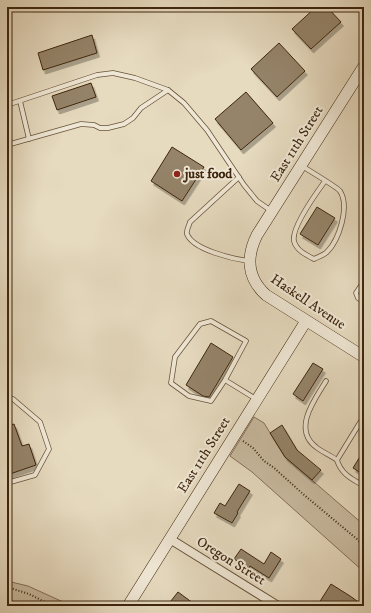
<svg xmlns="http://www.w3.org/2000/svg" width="371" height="613" font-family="'IM FELL DW Pica',serif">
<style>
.green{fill:#c9bba1;stroke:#847058}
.building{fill:#95846a;stroke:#3e260e;filter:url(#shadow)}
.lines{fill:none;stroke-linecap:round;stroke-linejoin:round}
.lane-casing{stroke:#68533a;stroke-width:5.5}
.street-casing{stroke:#68533a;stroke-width:10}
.secondary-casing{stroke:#3e260e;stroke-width:12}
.path{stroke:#3e260e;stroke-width:2;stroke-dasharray:1 2;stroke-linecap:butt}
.lane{stroke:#efe7d5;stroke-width:4}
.street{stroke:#efe7d5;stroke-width:8}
.secondary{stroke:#efe7d5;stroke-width:11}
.poi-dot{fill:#8f2418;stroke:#efe7d5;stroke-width:1.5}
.labels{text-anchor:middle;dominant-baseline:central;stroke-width:4;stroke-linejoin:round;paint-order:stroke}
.street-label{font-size:14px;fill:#3e260e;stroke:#efe7d5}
.poi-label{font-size:14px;font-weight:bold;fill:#3e260e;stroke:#efe7d5;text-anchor:start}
</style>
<defs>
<filter id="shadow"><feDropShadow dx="2.5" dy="4" stdDeviation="0" flood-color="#0004"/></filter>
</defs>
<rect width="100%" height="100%" fill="#e6dabf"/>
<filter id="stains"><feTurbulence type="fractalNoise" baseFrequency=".005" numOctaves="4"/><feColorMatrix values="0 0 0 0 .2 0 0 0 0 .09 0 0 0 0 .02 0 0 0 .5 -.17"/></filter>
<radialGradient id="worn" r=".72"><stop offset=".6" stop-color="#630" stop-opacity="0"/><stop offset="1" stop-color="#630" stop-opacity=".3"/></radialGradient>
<g class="green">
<polygon points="254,417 264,423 285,457 364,525 364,572 252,472 230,456"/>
<polygon points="7,581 28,586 72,606 7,606"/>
</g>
<g class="building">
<polygon points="316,7 327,7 341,22 311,49 292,29"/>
<polygon points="92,35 97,53 43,70 38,53"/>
<polygon points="279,43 305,71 277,97 251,69"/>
<polygon points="91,83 96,97 57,110 52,96"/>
<polygon points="246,92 273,123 241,150 215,119"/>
<polygon points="172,147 204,167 182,201 151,181"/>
<polygon points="317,207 335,218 318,245 300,234"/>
<polygon points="211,343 233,357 209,397 203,396 186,385"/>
<polygon points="313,363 323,369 303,401 293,394"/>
<polygon points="14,424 22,446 29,444 36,465 7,475 7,426"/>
<polygon points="282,425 297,450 321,470 312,480 285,457 270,433"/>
<polygon points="364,450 364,475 353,468"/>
<polygon points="239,484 250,491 237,512 238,513 232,523 214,513 220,503 225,506"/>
<polygon points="241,549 264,564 271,552 281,559 269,578 250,566 249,568 234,559"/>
<polygon points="331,584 350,596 364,606 324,606 319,603"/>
<polygon points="178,592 197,606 167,606"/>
</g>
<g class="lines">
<g class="lane-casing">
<g id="lane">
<polyline points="20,101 29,139"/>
<polyline points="7,105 97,75 113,73 135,78 168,90 184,103 207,130 244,185 257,201 270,210"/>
<polyline points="7,145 81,124 94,125 100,128 108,128 124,124 133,118 141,108 168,90"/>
<path d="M302 166C308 170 337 187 340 191 350 207 339 240 327 252 324 255 318 257 314 259 306 255 296 250 294 241 291 228 317 192 325 181"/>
<path d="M239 177 190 222C189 226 186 230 187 234 193 250 234 259 248 261"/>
<polyline points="364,281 356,293 358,298 364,302"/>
<polyline points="225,380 246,341 211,321 200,324 175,357 171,383 189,396 211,401 225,380 256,399"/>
<path d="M326 381C315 399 292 429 316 447 322 452 330 455 337 460"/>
<polyline points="7,399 13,399 40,422 49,449 35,475 7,483"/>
<path d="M364 416 337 460C341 474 352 479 364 486"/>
</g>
</g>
<g class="street-casing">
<polyline id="street" points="170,539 278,606"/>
</g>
<g class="secondary-casing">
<g id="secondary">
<path d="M364 66 257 235C246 257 247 278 266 295L364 357"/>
<polyline points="128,606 306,321"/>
</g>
</g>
<g class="path">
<polyline points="243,441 253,448 264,461 273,467 303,494 364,545"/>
<polyline points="7,587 29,594 53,606"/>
</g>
<use href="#lane" class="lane"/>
<use href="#street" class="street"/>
<use href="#secondary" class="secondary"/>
</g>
<circle class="poi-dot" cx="177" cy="174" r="4"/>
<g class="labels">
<g class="street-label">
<text transform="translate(297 144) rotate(-58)">East 11th Street</text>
<text transform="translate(308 302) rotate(34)">Haskell Avenue</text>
<text transform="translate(204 455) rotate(-58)">East 11th Street</text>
<text transform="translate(231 561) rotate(32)">Oregon Street</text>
</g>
<g class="poi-label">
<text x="185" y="174">just food</text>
</g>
</g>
<rect width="371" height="613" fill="none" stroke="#e6dabf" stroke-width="24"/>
<rect x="8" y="8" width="355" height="597" fill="none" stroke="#3e260e" stroke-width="2"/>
<rect x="12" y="12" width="347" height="589" fill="none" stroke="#3e260e"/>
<rect width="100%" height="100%" filter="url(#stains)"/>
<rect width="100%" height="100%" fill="url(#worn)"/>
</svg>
